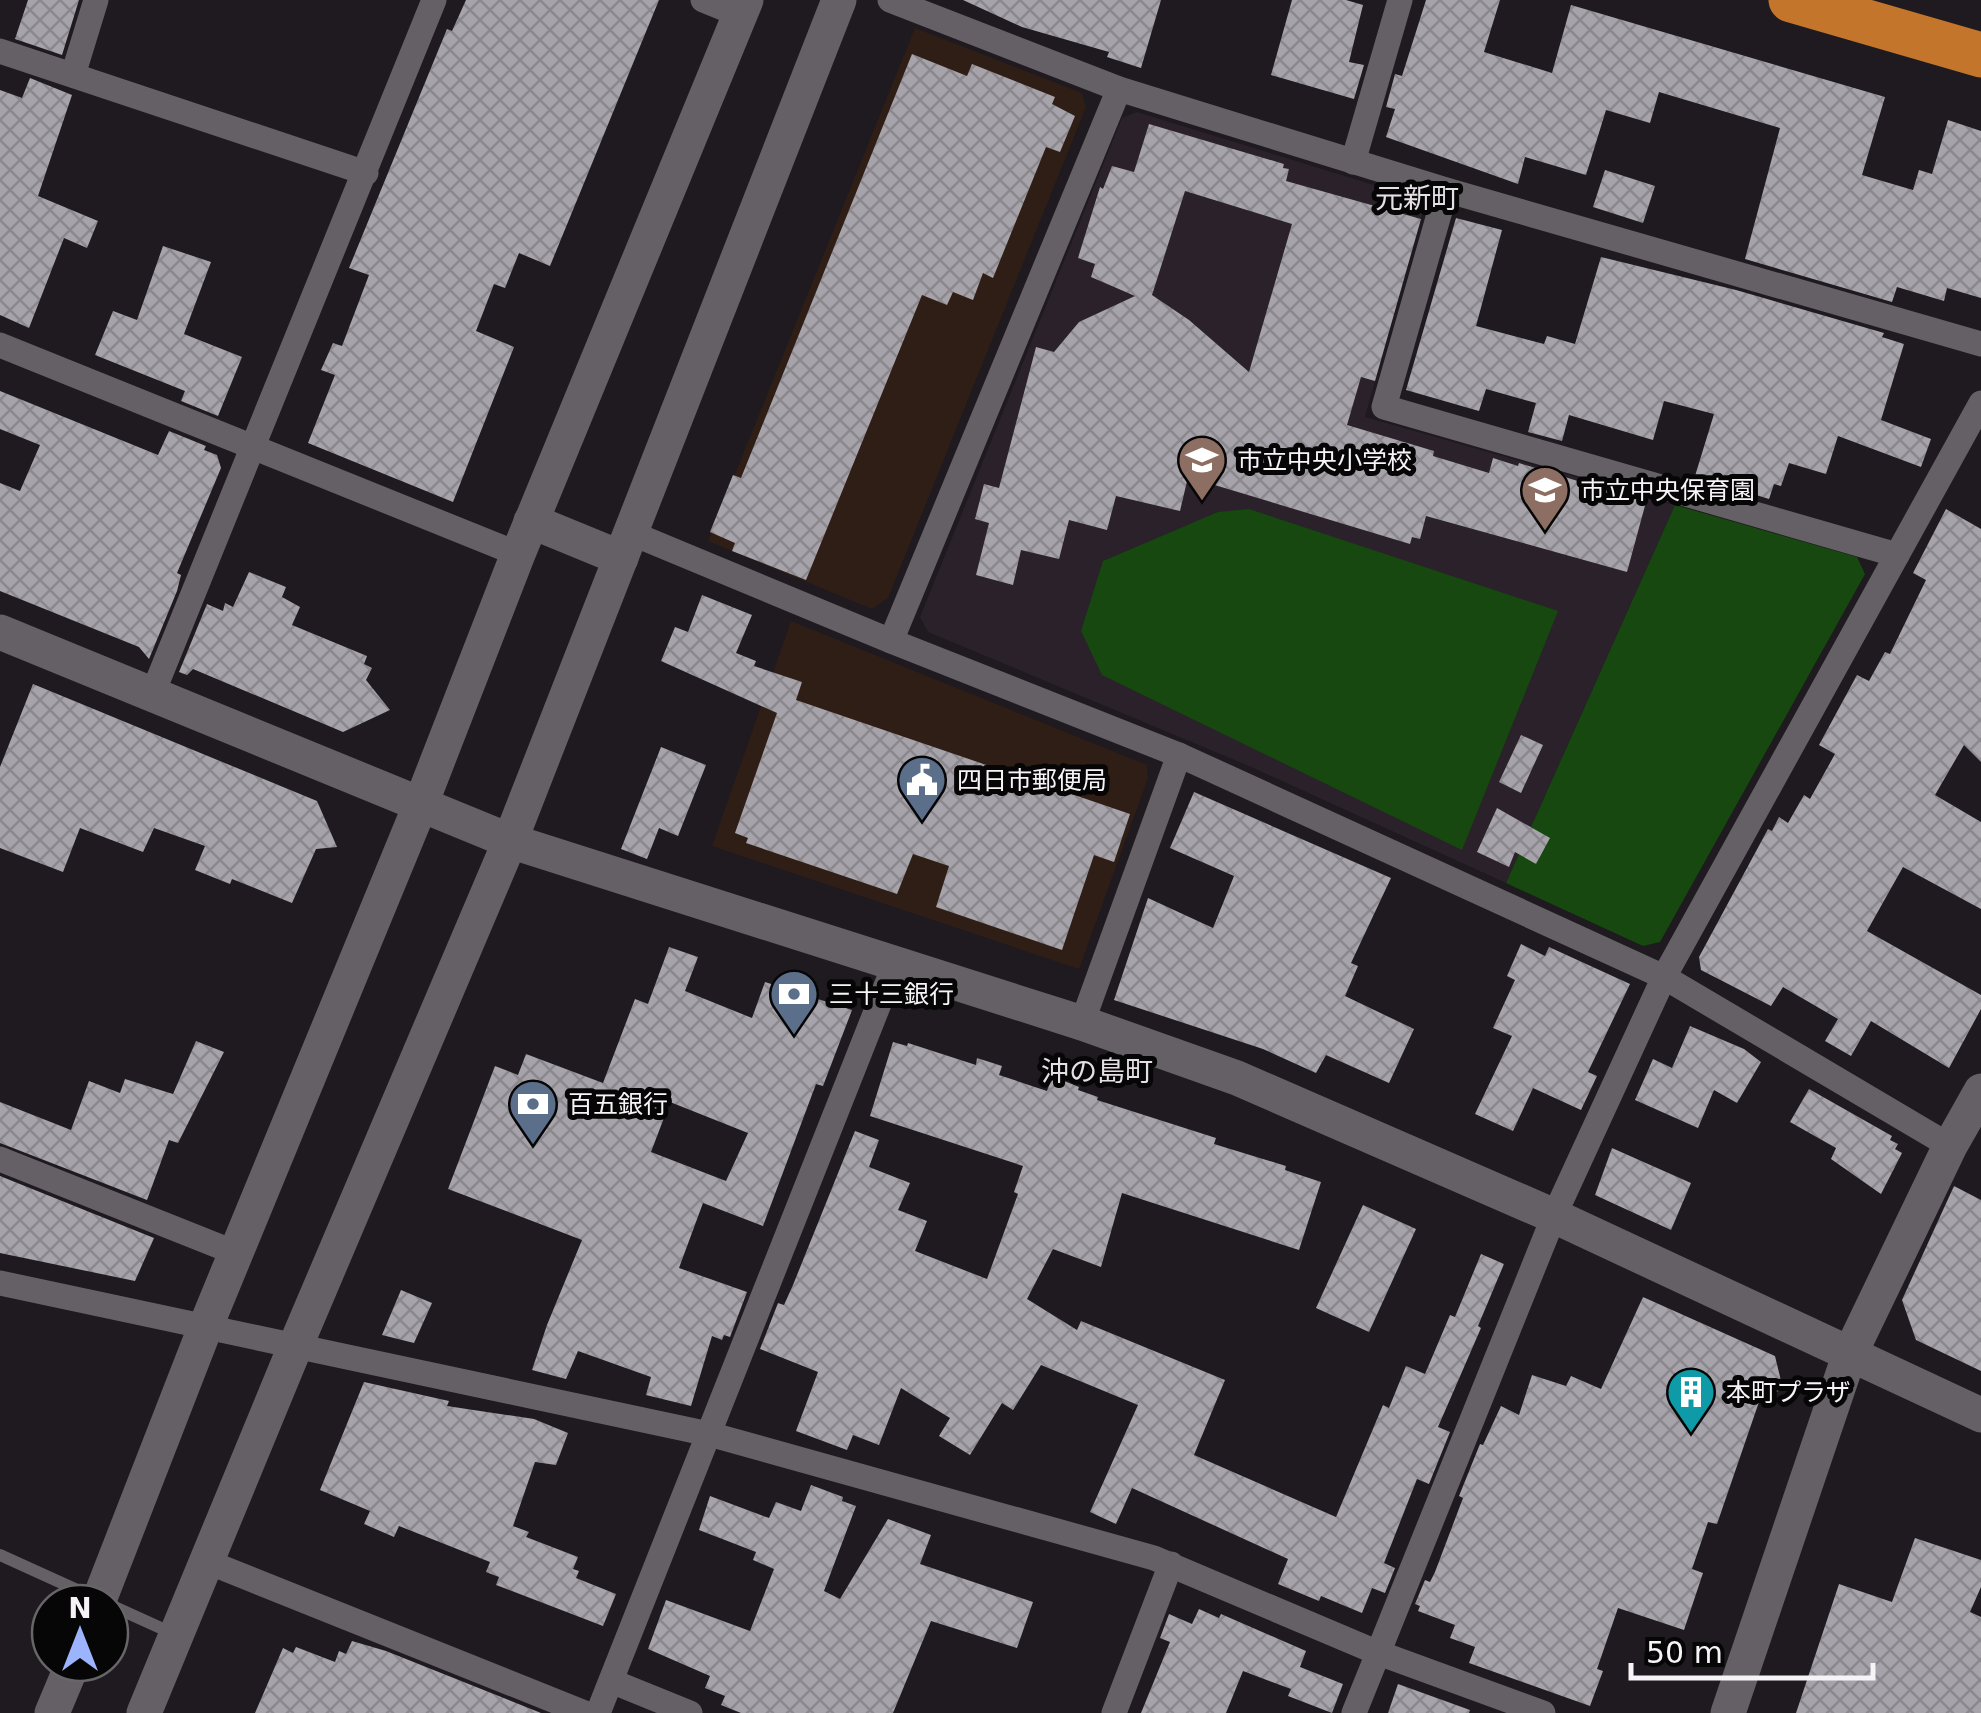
<svg xmlns="http://www.w3.org/2000/svg" width="1981" height="1713" font-family="'DejaVu Sans','Noto Sans JP',sans-serif">
<style>
.commercial{fill:#2f1e16}
.built{fill:#2a212a}
.park{fill:#16480f}
.building{fill:url(#building-cross-hatch);fill-rule:evenodd}
.lines{fill:none;stroke-linecap:round;stroke-linejoin:round}
.lane{stroke:#656065;stroke-width:12}
.street{stroke:#656065;stroke-width:25}
.secondary{stroke:#656065;stroke-width:35}
.highway{stroke:#c3752b;stroke-width:45}
.labels{text-anchor:middle;dominant-baseline:central;stroke-width:10;stroke-linejoin:round;paint-order:stroke}
.poi-label{font-size:25px;fill:#f7f4f7;stroke:#070607;text-anchor:start}
.neighbourhood-label{font-size:28px;fill:#e6e0e6;stroke:#070607}
</style>
<defs>
<pattern id="building-cross-hatch" width="8" height="8" patternUnits="userSpaceOnUse" patternTransform="scale(2.5)"><rect width="8" height="8" fill="#a7a3aa"/><path d="M0 0l8 8M0 8l8-8" fill="none" stroke="#8b888d"/></pattern>
</defs>
<rect width="100%" height="100%" fill="#1e1a1f"/>
<g class="commercial">
<polygon points="915,28 1082,93 1086,107 888,598 872,609 708,541"/>
<polygon points="791,621 1147,765 1148,778 1079,969 712,846"/>
</g>
<polygon class="built" points="1137,112 1426,201 1365,417 1675,505 1506,883 1249,766 928,632 920,617 1122,118"/>
<g class="park">
<polygon points="1675,505 1857,557 1865,574 1660,942 1643,946 1506,883"/>
<polygon points="1249,509 1558,611 1462,850 1102,675 1081,631 1103,561 1218,512"/>
</g>
<g class="building">
<polygon points="28,0 79,0 62,55 15,39"/>
<polygon points="466,0 659,0 550,266 519,253 505,288 494,284 476,331 514,347 453,502 308,443 335,375 321,370 333,343 342,346 369,275 349,268 447,29 452,31"/>
<polygon points="963,0 1161,0 1141,68 1107,57 1109,52 1022,27"/>
<polygon points="1292,0 1346,0 1363,5 1349,62 1364,65 1354,99 1271,75"/>
<polygon points="1426,0 1500,0 1484,52 1552,73 1571,5 1885,97 1862,175 1913,190 1919,170 1932,174 1948,120 1981,131 1981,298 1947,288 1944,301 1897,287 1892,302 1745,259 1780,128 1659,92 1650,123 1606,110 1586,175 1525,157 1518,184 1386,137 1395,109 1386,107 1395,74 1402,76"/>
<polygon points="912,54 967,76 972,64 1055,97 1052,104 1075,116 1060,152 1046,147 993,278 983,273 973,300 953,292 947,305 922,295 806,580 732,551 735,543 710,532 733,475 741,478"/>
<polygon points="30,78 72,95 38,196 98,221 87,248 64,238 29,328 0,315 0,90 22,98"/>
<path d="M1149 124 1284 164 1283 168 1289 169 1286 181 1421 219 1375 381 1361 377 1347 425 1434 451 1433 456 1489 473 1493 458 1518 466 1519 463 1646 502 1627 572 1426 516 1420 539 1412 537 1410 544 1188 477 1180 511 1116 496 1107 530 1069 520 1059 559 1021 550 1013 585 976 575 989 523 975 519 984 484 999 488 1036 347 1054 352 1079 322 1135 296 1091 277 1095 264 1078 258 1100 187 1103 189 1112 166 1134 172ZM1185 191 1292 224 1249 372 1189 320 1152 295Z"/>
<polygon points="1605,170 1655,186 1643,223 1593,207"/>
<polygon points="1456,218 1502,230 1476,326 1544,344 1547,336 1575,344 1601,257 1736,290 1884,333 1882,337 1904,344 1881,420 1931,439 1921,467 1838,436 1826,474 1789,463 1781,486 1774,484 1769,499 1695,476 1714,414 1664,401 1653,440 1569,415 1562,441 1528,432 1536,403 1486,389 1479,411 1406,390"/>
<polygon points="163,246 211,262 184,334 242,357 218,416 181,401 185,391 95,355 113,311 137,320"/>
<polygon points="0,391 158,455 169,431 206,446 204,450 217,455 221,468 177,573 181,575 177,591 149,659 139,647 0,591 0,483 20,491 40,445 0,429"/>
<polygon points="1946,509 1981,529 1981,762 1964,745 1935,795 1981,822 1981,909 1903,867 1867,931 1981,995 1981,1009 1949,1068 1871,1021 1851,1056 1825,1041 1838,1019 1783,987 1771,1006 1701,970 1699,957 1768,829 1772,831 1779,817 1788,823 1804,795 1810,799 1835,754 1819,745 1857,675 1869,681 1885,652 1890,654 1926,580 1913,573"/>
<polygon points="249,572 286,587 282,597 300,607 292,625 367,656 364,664 372,668 366,680 390,710 343,732 193,669 187,675 179,672 207,604 223,611 225,603 233,607"/>
<polygon points="702,595 752,615 736,653 756,661 754,666 802,682 796,700 1130,814 1114,862 1094,855 1062,950 936,907 949,866 913,854 897,894 746,843 748,838 735,833 777,713 661,661 675,627 688,632"/>
<polygon points="33,684 317,801 337,847 316,849 292,903 232,879 230,884 195,870 205,846 154,828 143,852 80,828 63,872 0,848 0,767"/>
<polygon points="1521,735 1543,745 1521,793 1499,782"/>
<polygon points="661,747 706,765 678,836 659,828 647,859 621,849"/>
<polygon points="1194,792 1391,878 1351,963 1358,966 1345,996 1414,1029 1389,1083 1326,1055 1316,1073 1263,1049 1114,1000 1148,898 1213,928 1234,876 1170,848"/>
<polygon points="1497,808 1550,838 1536,864 1515,852 1509,867 1477,852"/>
<polygon points="1521,944 1545,956 1549,947 1630,984 1588,1072 1597,1076 1581,1110 1533,1088 1513,1131 1475,1114 1512,1036 1493,1028 1515,980 1507,976"/>
<path d="M669 947 698 957 685 991 752 1018 765 982 852 1010 823 1086 816 1084 763 1226 703 1203 679 1268 747 1292 730 1337 724 1335 722 1340 712 1336 691 1406 646 1395 651 1377 578 1351 566 1379 532 1370 547 1325 582 1240 448 1189 495 1066 518 1075 526 1054 603 1083 635 999 648 1004ZM670 1102 748 1133 726 1181 651 1152Z"/>
<polygon points="1690,1026 1744,1049 1761,1062 1737,1103 1714,1090 1698,1128 1635,1100 1653,1059 1672,1068"/>
<polygon points="196,1041 224,1052 178,1143 169,1140 147,1200 0,1143 0,1102 71,1130 89,1081 120,1093 125,1079 173,1094"/>
<polygon points="893,1042 907,1046 908,1043 976,1065 977,1058 1002,1066 999,1075 1047,1091 1052,1076 1079,1087 1078,1090 1098,1097 1097,1100 1216,1138 1214,1144 1286,1166 1285,1170 1321,1182 1299,1250 1122,1193 1101,1267 1053,1249 1027,1299 1077,1330 1081,1321 1225,1380 1194,1455 1336,1517 1383,1405 1389,1408 1406,1366 1425,1374 1450,1315 1455,1317 1481,1254 1504,1264 1478,1326 1481,1328 1438,1427 1450,1432 1429,1484 1417,1479 1384,1563 1395,1568 1385,1593 1372,1588 1362,1613 1321,1596 1319,1601 1278,1584 1288,1559 1132,1488 1116,1524 1090,1512 1138,1405 1041,1365 1013,1410 1002,1403 970,1455 939,1436 950,1418 901,1388 879,1445 853,1435 847,1450 796,1431 818,1372 760,1349 778,1303 784,1305 793,1285 855,1131 879,1140 869,1167 910,1183 898,1210 927,1221 915,1251 987,1279 1018,1194 1014,1192 1023,1166 870,1116"/>
<polygon points="1809,1089 1892,1136 1890,1140 1898,1144 1895,1149 1902,1153 1881,1194 1831,1159 1836,1148 1790,1122"/>
<polygon points="1612,1148 1691,1183 1671,1230 1595,1195"/>
<polygon points="0,1176 154,1238 135,1281 0,1253"/>
<polygon points="1954,1186 1981,1200 1981,1371 1916,1340 1902,1300"/>
<polygon points="1363,1205 1416,1229 1369,1332 1316,1308"/>
<polygon points="401,1290 432,1303 414,1343 382,1335"/>
<polygon points="1643,1297 1775,1356 1783,1389 1760,1399 1717,1524 1708,1522 1692,1569 1703,1573 1684,1630 1618,1608 1597,1669 1603,1671 1590,1706 1469,1663 1475,1647 1450,1638 1455,1625 1418,1611 1420,1606 1415,1604 1425,1580 1430,1582 1435,1572 1463,1498 1459,1496 1480,1444 1483,1445 1501,1406 1519,1415 1532,1375 1566,1386 1571,1376 1601,1389"/>
<polygon points="364,1382 449,1401 447,1406 534,1419 568,1433 556,1465 535,1462 513,1526 529,1532 526,1537 578,1557 573,1569 579,1571 576,1578 616,1594 603,1626 496,1585 499,1577 486,1572 490,1562 399,1526 394,1537 364,1524 370,1511 320,1490"/>
<polygon points="811,1485 843,1497 842,1501 856,1506 824,1591 840,1599 888,1519 931,1535 920,1564 1033,1602 1017,1648 931,1621 893,1713 741,1713 721,1705 725,1696 705,1688 710,1676 648,1649 666,1600 750,1631 774,1569 753,1560 756,1552 699,1530 710,1496 769,1518 776,1502 801,1511"/>
<polygon points="1915,1538 1981,1560 1981,1587 1970,1612 1981,1617 1981,1713 1796,1713 1839,1584 1892,1602"/>
<polygon points="1199,1609 1219,1618 1221,1614 1306,1651 1300,1667 1343,1684 1332,1713 1288,1696 1291,1689 1243,1671 1226,1713 1141,1713 1170,1642 1160,1638 1169,1614 1192,1624"/>
<polygon points="352,1641 386,1651 541,1713 255,1713 283,1648 293,1653 296,1647 335,1662 339,1651 346,1654"/>
<polygon points="1398,1684 1470,1710 1469,1713 1388,1713"/>
</g>
<g class="lines">
<polyline class="lane" points="0,1555 174,1634"/>
<g class="street">
<polyline points="703,0 740,15"/>
<polyline points="890,0 1119,89 1446,190 1981,344"/>
<polyline points="0,51 366,173"/>
<polyline points="73,75 96,0"/>
<polyline points="1353,162 1400,0"/>
<polyline points="1446,190 1384,407 1897,555"/>
<polyline points="0,345 518,554"/>
<polyline points="631,533 891,641 1179,755 1664,977 1950,1146"/>
<polyline points="891,641 1119,89"/>
<polyline points="152,695 434,0"/>
<polyline points="1082,1023 1179,755"/>
<polyline points="0,1159 236,1253"/>
<polyline points="0,1283 709,1434 1154,1558 1376,1652 1543,1713"/>
<polyline points="208,1562 585,1713"/>
<polyline points="611,1681 690,1713"/>
<polyline points="598,1713 894,966"/>
<polyline points="1114,1713 1171,1564"/>
<polyline points="1354,1713 1554,1216 1664,977 1981,403"/>
</g>
<g class="secondary">
<polyline points="531,521 621,558"/>
<polyline points="0,632 510,841 1082,1023 1237,1078 1554,1216 1981,1415"/>
<polyline points="98,1603 205,1328 420,806 518,554 746,0"/>
<polyline points="52,1713 73,1663"/>
<polyline points="144,1713 295,1347 510,841 839,0"/>
<polyline points="1728,1713 1849,1356 1950,1146 1981,1091"/>
</g>
<polyline class="highway" points="1791,0 1981,55"/>
</g>
<defs>
<g id="school-pin" transform="scale(2.5)"><path d="M0 17L-7.5 6A9.5 9.5 0 1 1 7.5 6Z" fill="#8d6e63" stroke="#070607"/><path d="M0-5L7-2L0 1L-7-2ZM-4 1L0 2.5L4 1V4Q0 6-4 4Z" fill="#fff"/></g>
<g id="civic-pin" transform="scale(2.5)"><path d="M0 17L-7.5 6A9.5 9.5 0 1 1 7.5 6Z" fill="#5c6f8a" stroke="#070607"/><path d="M-.6-6.5H3V-4.5H.6V-3L4-1V1h2V6H-6V1h2V-1L-.6-3ZM-1.2 2.5V6h2.4V2.5Z" fill="#fff"/></g>
<g id="bank-pin" transform="scale(2.5)"><path d="M0 17L-7.5 6A9.5 9.5 0 1 1 7.5 6Z" fill="#5c6f8a" stroke="#070607"/><path d="M-6-4H6V4H-6ZM0-2.3a2.3 2.3 0 1 0 0 4.6a2.3 2.3 0 1 0 0-4.6Z" fill="#fff"/></g>
<g id="building-pin" transform="scale(2.5)"><path d="M0 17L-7.5 6A9.5 9.5 0 1 1 7.5 6Z" fill="#0f9aa8" stroke="#070607"/><path d="M-4-6H4V6H1V3H-1V6H-4ZM-2.5-4.3h1.7v1.8h-1.7ZM.8-4.3h1.7v1.8H.8ZM-2.5-1h1.7V.8h-1.7ZM.8-1h1.7V.8H.8Z" fill="#fff"/></g>
</defs>
<g fill-rule="evenodd">
<use href="#school-pin" x="1202" y="460"/>
<use href="#school-pin" x="1545" y="490"/>
<use href="#civic-pin" x="922" y="780"/>
<use href="#bank-pin" x="794" y="994"/>
<use href="#bank-pin" x="533" y="1104"/>
<use href="#building-pin" x="1691" y="1392"/>
</g>
<g class="labels">
<g class="poi-label">
<text x="1237" y="460">市立中央小学校</text>
<text x="1580" y="490">市立中央保育園</text>
<text x="957" y="780">四日市郵便局</text>
<text x="829" y="994">三十三銀行</text>
<text x="568" y="1104">百五銀行</text>
<text x="1726" y="1392">本町プラザ</text>
</g>
<g class="neighbourhood-label">
<text x="1417" y="198">元新町</text>
<text x="1097" y="1071">沖の島町</text>
</g>
</g>
<g transform="translate(80 1633)"><circle r="48" fill="#070607" stroke="#676567" stroke-width="2.5"/>
<path d="M0-8L18 38L0 25L-18 38Z" fill="#9cb4fd"/>
<text y="-15" font-size="28" font-weight="bold" text-anchor="middle" fill="#f7f4f7">N</text>
</g>
<path d="M1631 1663v15h242v-15" fill="none" stroke="#f7f4f7" stroke-width="5"/>
<text x="1646" y="1663" font-size="30" fill="#f7f4f7" stroke="#070607" stroke-width="8" paint-order="stroke">50 m</text>
</svg>
